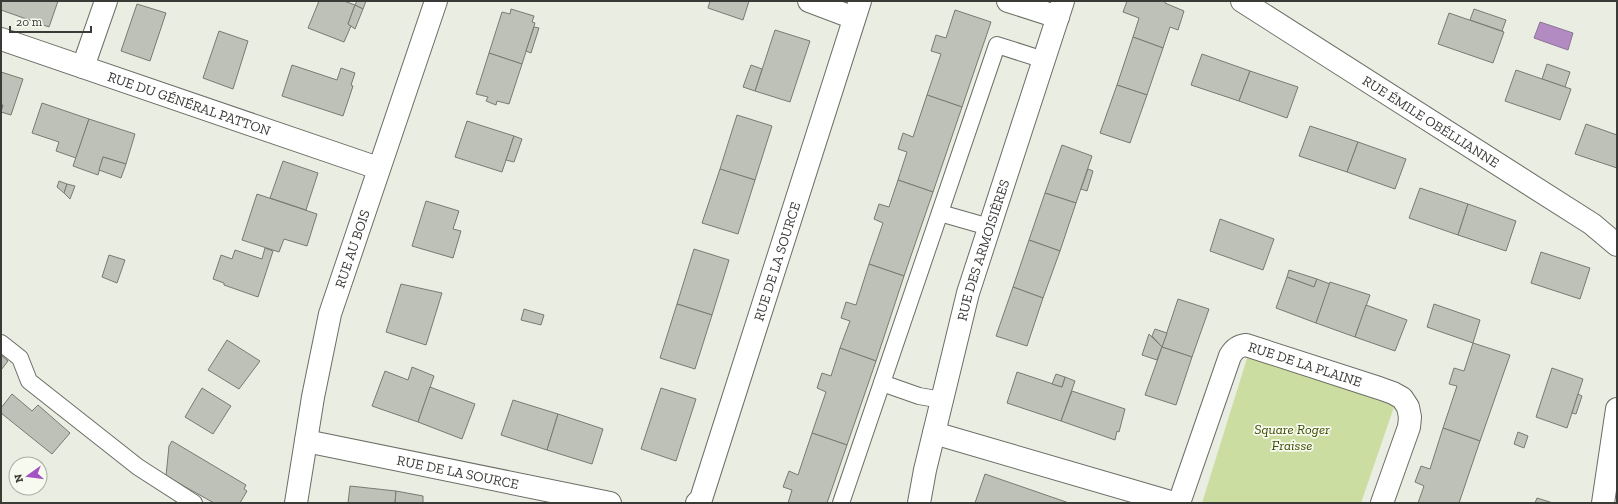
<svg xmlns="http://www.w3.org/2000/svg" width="1618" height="504" font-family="'Zilla Slab',serif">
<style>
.green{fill:#cbdda1}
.water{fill:#b18bc2;stroke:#8d7398}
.building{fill:#bec1b7;stroke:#787b71}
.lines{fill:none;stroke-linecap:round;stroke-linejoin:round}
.lane-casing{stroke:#6b6e65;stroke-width:18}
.street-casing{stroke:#6b6e65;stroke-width:24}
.secondary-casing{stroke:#6b6e65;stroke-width:24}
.lane{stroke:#fff;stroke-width:16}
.street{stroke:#fff;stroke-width:22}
.secondary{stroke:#fff;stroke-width:22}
.labels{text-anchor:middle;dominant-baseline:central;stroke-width:3.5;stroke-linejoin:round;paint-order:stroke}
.street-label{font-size:14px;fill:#3a3b37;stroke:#f7faef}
.park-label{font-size:14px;font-style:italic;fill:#3d4c00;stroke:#f7faef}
</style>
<rect width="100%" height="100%" fill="#e9ede2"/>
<polygon class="green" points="1249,352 1395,404 1361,503 1202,503"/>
<polygon class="water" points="1540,22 1573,33 1568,50 1534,38"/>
<g class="building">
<polygon points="1,1 58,1 49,27 1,10"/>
<polygon points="319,1 344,1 355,5 348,24 351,26 344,42 308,28"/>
<polygon points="357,1 366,1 363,9 355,5"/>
<polygon points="710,1 749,1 743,20 708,8"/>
<polygon points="1127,1 1165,1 1165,3 1184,11 1178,30 1170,27 1163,48 1133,37 1139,18 1123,12"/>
<polygon points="137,4 166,13 150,61 121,51"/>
<polygon points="355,5 363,9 355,29 348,24"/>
<polygon points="511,9 534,16 532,22 535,23 522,64 489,53 502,12 510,14"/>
<polygon points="1474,9 1506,20 1502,31 1470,20"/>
<polygon points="955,10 991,22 962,107 927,95 941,54 931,51 936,35 946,38"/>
<polygon points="1449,13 1504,32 1493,63 1438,44"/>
<polygon points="534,27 539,28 531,53 526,51"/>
<polygon points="775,30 810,41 790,102 755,91"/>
<polygon points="219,31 248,41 233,89 203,78"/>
<polygon points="1133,37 1163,48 1147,95 1117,85"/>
<polygon points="489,53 522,64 509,104 497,101 496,105 486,101 488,97 476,94"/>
<polygon points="1202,54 1250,71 1239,101 1191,85"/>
<polygon points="1547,64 1570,72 1565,87 1542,79"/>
<polygon points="292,65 337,80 341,68 355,73 351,85 353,86 343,116 282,96"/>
<polygon points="751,65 762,69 755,91 743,87"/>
<polygon points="1516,70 1571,89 1560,120 1505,101"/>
<polygon points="1250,71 1298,87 1287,118 1239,101"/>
<polygon points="1,72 23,79 11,115 1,112 3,105 1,105"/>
<polygon points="1117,85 1147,95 1130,143 1100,133"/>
<polygon points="927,95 962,107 933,192 898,180 907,152 898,149 903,133 913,137"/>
<polygon points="42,103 89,119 76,158 56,151 59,142 32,133"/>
<polygon points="737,115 772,126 755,180 720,169"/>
<polygon points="89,119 135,134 126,164 103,157 98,175 73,166"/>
<polygon points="467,121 514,136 502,172 455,157"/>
<polygon points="1586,124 1617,135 1617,168 1575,154"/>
<polygon points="1310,126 1358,142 1347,172 1299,156"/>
<polygon points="514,136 522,139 514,162 506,160"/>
<polygon points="1358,142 1406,159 1395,189 1347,172"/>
<polygon points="1062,145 1092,156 1076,203 1045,193"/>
<polygon points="103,157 126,164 121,178 99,170"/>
<polygon points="283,161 318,173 306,210 270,198"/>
<polygon points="720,169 755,180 738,234 702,223"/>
<polygon points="1088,169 1093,171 1087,191 1081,189"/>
<polygon points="898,180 933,192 904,276 869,264 883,223 874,219 879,204 889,207"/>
<polygon points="59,181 67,184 64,193 57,187"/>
<polygon points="67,184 75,186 70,199 64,193"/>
<polygon points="1420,188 1468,204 1458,235 1409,218"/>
<polygon points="1045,193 1076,203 1060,251 1029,240"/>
<polygon points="257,194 317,214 307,246 284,239 279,252 242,240"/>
<polygon points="426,201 459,211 453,229 461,231 453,258 412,246"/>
<polygon points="1468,204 1516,221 1506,251 1458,235"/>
<polygon points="1220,219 1274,239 1263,270 1210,251"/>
<polygon points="1029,240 1060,251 1043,298 1013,287"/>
<polygon points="265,248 273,251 258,297 224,285 224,283 213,279 221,255 232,259 235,250 262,259"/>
<polygon points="694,249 729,260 712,315 677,304"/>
<polygon points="1541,252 1590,268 1580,299 1531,283"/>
<polygon points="109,255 125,260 117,283 102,277"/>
<polygon points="869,264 904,276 876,361 840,348 850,321 841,318 846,302 856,305"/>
<polygon points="1289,270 1317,279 1314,287 1287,277"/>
<polygon points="1287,277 1314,287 1317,279 1330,284 1316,323 1276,308"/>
<polygon points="1330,282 1370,295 1355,337 1316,323"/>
<polygon points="401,284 442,293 426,345 386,332"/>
<polygon points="1013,287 1043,298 1027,346 996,336"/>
<polygon points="1178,299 1209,309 1192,357 1162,347"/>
<polygon points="677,304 712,315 695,369 660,358"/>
<polygon points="1434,304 1480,320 1473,343 1427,327"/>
<polygon points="1366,305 1407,320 1395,351 1355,337"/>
<polygon points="524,309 544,315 541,325 521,320"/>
<polygon points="1155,329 1167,333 1162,347 1152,336"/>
<polygon points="1149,334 1162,347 1157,360 1142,355"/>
<polygon points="227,340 260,361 239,389 208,370"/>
<polygon points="1473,343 1510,355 1480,441 1443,428 1457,386 1449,384 1454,368 1464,371"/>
<polygon points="1162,347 1192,357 1176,405 1145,395"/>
<polygon points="840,348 876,361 847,445 812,433 826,392 817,388 822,373 831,376"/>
<polygon points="1,355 8,361 1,370"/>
<polygon points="412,367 434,376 418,422 372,406 385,371 408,380"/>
<polygon points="1552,368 1583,379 1567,428 1536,417"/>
<polygon points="1017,372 1062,387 1065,377 1075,381 1061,421 1007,403"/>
<polygon points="1056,374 1065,377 1062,387 1052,384"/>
<polygon points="430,387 475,404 462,439 418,422"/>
<polygon points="202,388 231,406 213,434 185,417"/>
<polygon points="661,388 696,399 676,461 641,449"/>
<polygon points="1072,391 1125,409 1119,432 1117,431 1115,440 1061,421"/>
<polygon points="12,394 32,411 38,405 70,433 52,454 1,413 1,408"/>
<polygon points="1578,394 1582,396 1576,414 1572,413"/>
<polygon points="513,400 558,414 547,450 501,435"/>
<polygon points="558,414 603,429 592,464 547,450"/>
<polygon points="1443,428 1480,441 1459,503 1418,503 1424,486 1415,482 1421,466 1430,469"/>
<polygon points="1518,432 1528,436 1524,448 1514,444"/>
<polygon points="812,433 847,445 827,503 788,503 792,490 783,487 789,471 798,475"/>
<polygon points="172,441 246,485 244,489 247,491 240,503 214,503 166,476 169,446"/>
<polygon points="985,474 1069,503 975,503"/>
<polygon points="350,486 396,491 395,503 348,503"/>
<polygon points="396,491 423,496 423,503 395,503"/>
<polygon points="1537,498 1553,503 1535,503"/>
</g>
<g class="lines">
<g class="lane-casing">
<g id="lane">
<polyline points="940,213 989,227"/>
<polyline points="1,343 20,358 29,381 138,467 194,503"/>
<polyline points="882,383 919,396 942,400"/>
<polyline points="841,503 997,45 1044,60"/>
</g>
</g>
<g class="street-casing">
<g id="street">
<polyline points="809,1 854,18"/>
<polyline points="1008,1 1058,17"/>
<path id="s1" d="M1242 1 1592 224 1617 245"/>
<path id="s2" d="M1 39 378 168"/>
<polyline points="83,67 106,1"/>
<polyline points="934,433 1174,503"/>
<path id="s3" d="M306 441 610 503"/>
<path id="s4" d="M697 503 701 499 860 1"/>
<path id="s5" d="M919 503 925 470 968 293 1063 1"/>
<path id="s6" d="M1179 503 1230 356C1234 349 1238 346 1246 345L1379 388 1393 393 1402 398 1408 407 1410 417 1409 427 1382 503"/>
<polyline points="1603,503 1617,409"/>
</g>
</g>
<g class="secondary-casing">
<g id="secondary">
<path id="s7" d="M296 503 313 397 330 314 436 1"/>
</g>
</g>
<use href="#lane" class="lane"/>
<use href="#street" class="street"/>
<use href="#secondary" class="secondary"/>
</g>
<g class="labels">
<g class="street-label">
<text stroke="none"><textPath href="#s2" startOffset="199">RUE DU GÉNÉRAL PATTON</textPath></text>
<text stroke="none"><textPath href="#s1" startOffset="224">RUE ÉMILE OBÉLLIANNE</textPath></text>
<text stroke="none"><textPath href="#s7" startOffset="261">RUE AU BOIS</textPath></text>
<text stroke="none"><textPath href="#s5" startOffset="261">RUE DES ARMOISIÈRES</textPath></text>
<text stroke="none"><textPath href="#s4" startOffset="255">RUE DE LA SOURCE</textPath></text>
<text stroke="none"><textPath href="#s6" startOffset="238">RUE DE LA PLAINE</textPath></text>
<text stroke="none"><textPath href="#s3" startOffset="155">RUE DE LA SOURCE</textPath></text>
</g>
<g class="park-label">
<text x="1292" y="429">Square Roger<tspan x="1292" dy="16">Fraisse</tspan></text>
</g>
</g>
<rect width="1618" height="504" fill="none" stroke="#3a3b37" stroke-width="4"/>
<g transform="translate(28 476) rotate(256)"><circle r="19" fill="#f7faef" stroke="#abaea5"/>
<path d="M0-3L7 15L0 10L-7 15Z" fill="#a253c3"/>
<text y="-6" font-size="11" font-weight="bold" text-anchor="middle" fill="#3a3b37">N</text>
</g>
<path d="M10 26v6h81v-6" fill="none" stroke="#3a3b37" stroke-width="2"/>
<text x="16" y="26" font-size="12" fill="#3a3b37" stroke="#f7faef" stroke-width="3" paint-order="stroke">20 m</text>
</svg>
